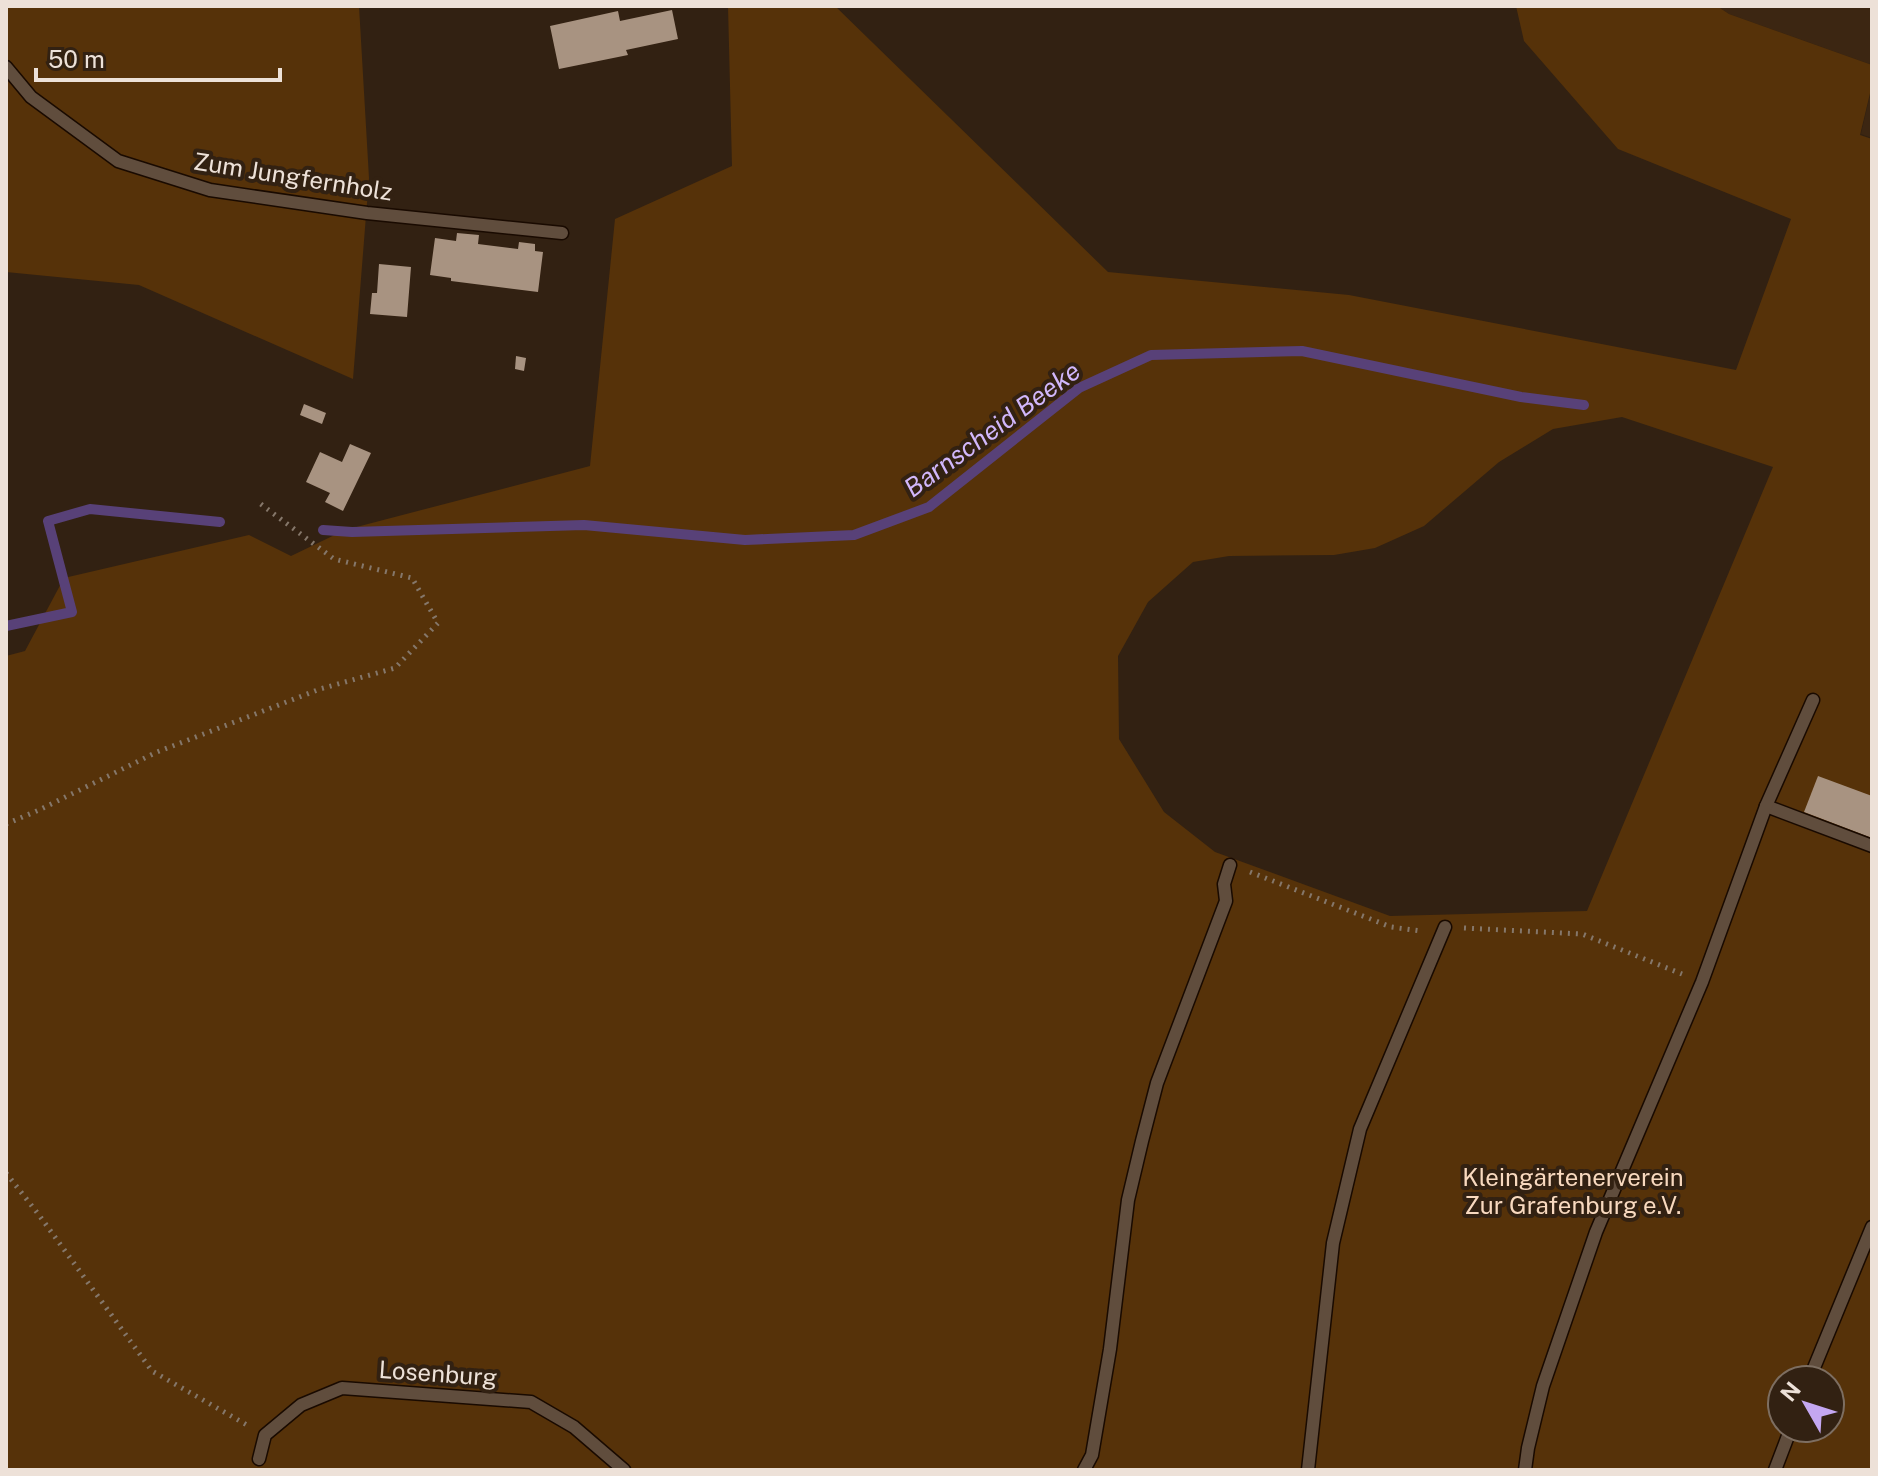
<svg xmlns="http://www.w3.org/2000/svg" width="1878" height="1476" font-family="'Public Sans',sans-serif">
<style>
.built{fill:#3c2612}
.green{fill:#563209;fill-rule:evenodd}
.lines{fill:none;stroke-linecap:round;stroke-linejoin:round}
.stream{stroke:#584178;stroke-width:10}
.building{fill:#a89381}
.lane-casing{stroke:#190a00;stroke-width:15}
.path{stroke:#85776a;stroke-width:5;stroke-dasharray:2 6;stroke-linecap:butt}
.lane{stroke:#604d3d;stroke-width:12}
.labels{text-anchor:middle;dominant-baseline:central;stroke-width:8;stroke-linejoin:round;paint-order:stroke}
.street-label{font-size:24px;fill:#ede1d8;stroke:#322112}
.park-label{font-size:24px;fill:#f8d9bf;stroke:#322112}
.water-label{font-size:26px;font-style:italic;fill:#d1b7fb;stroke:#322112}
</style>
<rect width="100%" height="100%" fill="#322112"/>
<g class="built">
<polygon points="1717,6 1872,6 1872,65 1729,14"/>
<polygon points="1872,86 1872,138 1861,134"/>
</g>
<g class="green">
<polygon points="6,6 359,6 369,178 353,379 139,285 6,272"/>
<path d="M728 6H835L1108 272 1349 295 1736 370 1791 219 1618 149 1524 41 1516 6H1717L1729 14 1872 65V85L1860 135 1872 139V1470H6V656L25 651 64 578 249 535 291 556 345 530 590 466 615 219 732 166ZM1622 417 1773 467 1587 911 1390 916 1215 852 1164 812 1119 739 1118 656 1148 602 1193 562 1229 556 1334 555 1375 548 1424 526 1499 462 1553 429ZM1782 1380H1830V1428H1782Z"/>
</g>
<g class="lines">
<g class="stream">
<polyline points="323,530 352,532 584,525 745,540 854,535 929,507 1079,388 1151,355 1302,351 1521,397 1584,405"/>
<polyline points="6,626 72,612 48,521 90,509 220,522"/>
</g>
</g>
<g class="building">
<polygon points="672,10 678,39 626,50 628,55 559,69 550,26 618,11 620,21"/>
<polygon points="457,233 479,235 478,244 518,249 519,242 535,244 535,251 543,252 538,292 451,281 451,278 430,275 435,238 456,241"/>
<polygon points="379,264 411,267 407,317 370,314 372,293 377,293"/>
<polygon points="516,356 526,358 524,371 515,369"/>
<polygon points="304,404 326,413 322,424 300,415"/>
<polygon points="350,444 371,453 343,511 325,502 330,493 306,482 320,452 342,462"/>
<polygon points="1818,776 1872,796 1872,838 1804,812"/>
</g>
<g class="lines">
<g class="lane-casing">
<g id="lane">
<polyline points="6,67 31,97 118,161 210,190 367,213 562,233"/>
<polyline points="1766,806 1872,846"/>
<polyline points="1809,1380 1872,1227"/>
<polyline points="259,1459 265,1435 301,1405 342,1388 531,1402 574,1427 624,1470"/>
<polyline points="1084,1470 1092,1455 1110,1349 1128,1200 1142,1141 1157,1083 1226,901 1224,884 1230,865"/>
<polyline points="1308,1470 1333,1243 1360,1129 1445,927"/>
<polyline points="1525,1470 1528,1448 1543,1386 1596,1232 1702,982 1766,806 1813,700"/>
<polyline points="1775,1470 1791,1428"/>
</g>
</g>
<g class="path">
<polyline points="6,824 39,810 157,752 320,689 395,668 438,623 412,578 334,559 258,502"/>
<polyline points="1250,872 1391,927 1421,931"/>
<polyline points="1464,928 1582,934 1682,974"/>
<polyline points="6,1173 39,1215 152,1371 247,1425"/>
</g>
<use href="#lane" class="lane"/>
</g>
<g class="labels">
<g class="street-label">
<text transform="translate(293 176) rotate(9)">Zum Jungfernholz</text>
<text transform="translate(438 1373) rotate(4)">Losenburg</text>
</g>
<g class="park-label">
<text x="1573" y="1177">Kleingärtenerverein<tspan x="1573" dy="28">Zur Grafenburg e.V.</tspan></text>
</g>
<g class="water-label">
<text transform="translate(992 429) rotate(-36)">Barnscheid Beeke</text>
</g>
</g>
<rect width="1878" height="1476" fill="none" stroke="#ede1d8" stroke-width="16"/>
<g transform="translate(1806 1404) rotate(309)"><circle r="38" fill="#322112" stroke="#7d6e61" stroke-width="2"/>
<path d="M0-6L14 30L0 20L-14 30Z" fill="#c4a7f1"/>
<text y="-12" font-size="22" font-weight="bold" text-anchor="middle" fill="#ede1d8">N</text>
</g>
<path d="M36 68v12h244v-12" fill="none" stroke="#ede1d8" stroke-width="4"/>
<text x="48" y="68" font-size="24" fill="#ede1d8" stroke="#322112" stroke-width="6" paint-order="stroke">50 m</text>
</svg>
